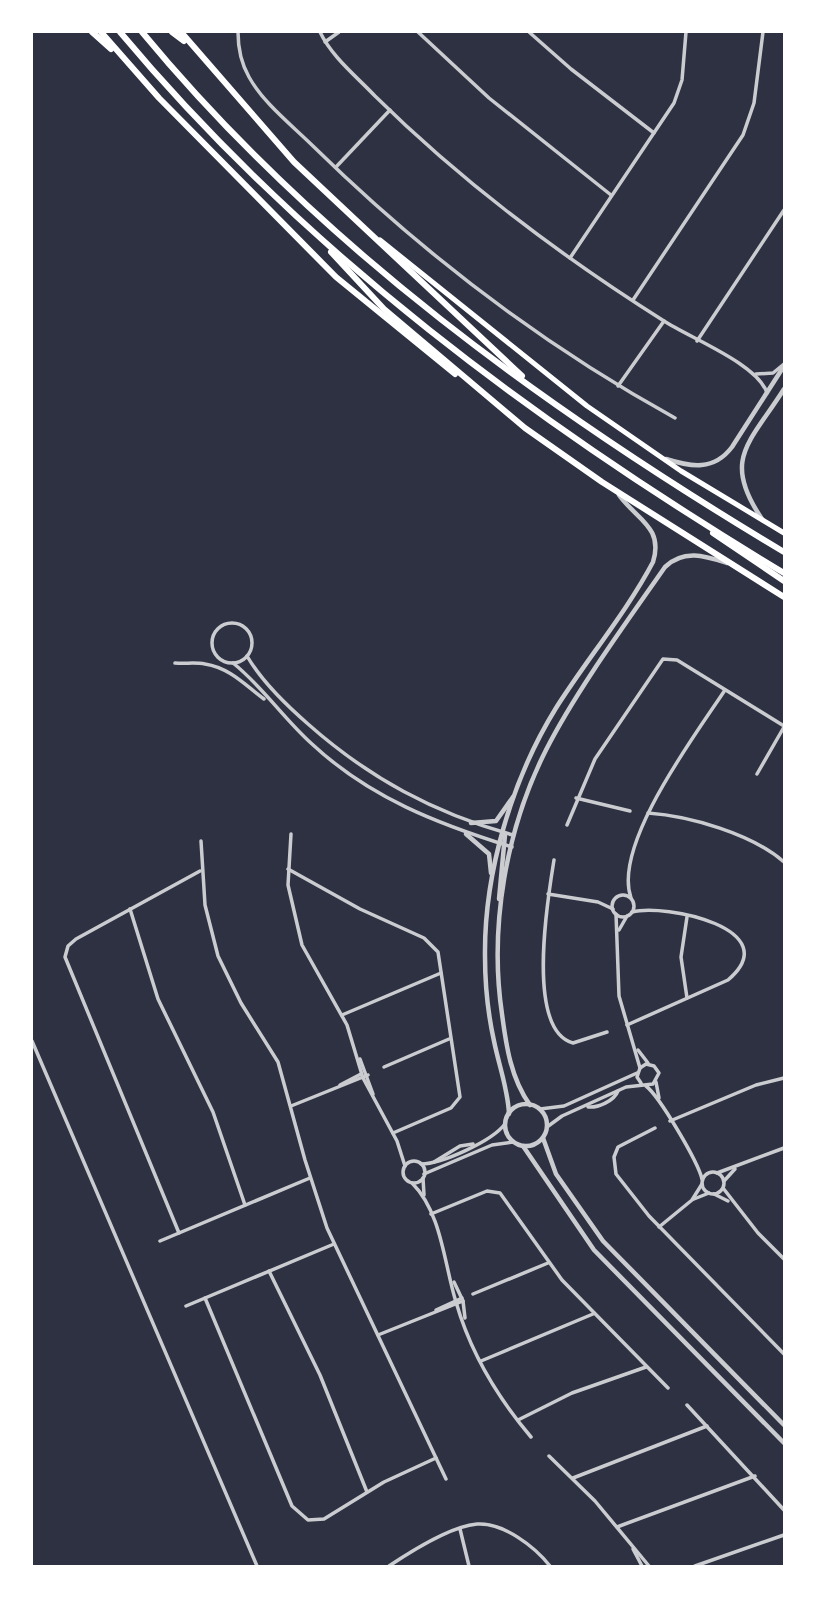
<svg xmlns="http://www.w3.org/2000/svg" width="816" height="1598" font-family="Commissioner,sans-serif">
<style>
.lines{fill:none;stroke-linecap:round;stroke-linejoin:round}
.minor{stroke:#caccd0;stroke-width:3.5}
.tertiary{stroke:#caccd0;stroke-width:4.5}
.secondary{stroke:#fff;stroke-width:5}
.primary{stroke:#fff;stroke-width:6}
</style>
<rect width="100%" height="100%" fill="#2d3142"/>
<g class="lines">
<g class="minor">
<path d="M238 32C238 48 241 63 249 77 264 104 293 126 314 147 422 253 543 345 675 418"/>
<path d="M320 32C332 57 356 76 375 96 462 182 561 256 664 321 690 338 758 364 767 393"/>
<polyline points="418,32 489,98 611,195"/>
<polyline points="529,32 571,69 654,133"/>
<polyline points="325,42 339,32"/>
<polyline points="336,167 390,110"/>
<polyline points="570,258 674,103 682,80 686,32"/>
<polyline points="633,300 743,135 754,103 763,32"/>
<polyline points="697,341 784,210"/>
<polyline points="756,374 773,373 784,364"/>
<polyline points="618,386 664,321"/>
<circle cx="232" cy="643" r="20"/>
<path d="M247 656C262 682 285 704 308 724 369 778 434 813 513 835"/>
<path d="M175 663C185 664 195 662 205 664 230 668 245 685 264 699"/>
<path d="M233 663C262 686 284 719 312 744 370 798 438 824 512 847"/>
<polyline points="757,774 784,727"/>
<polyline points="576,798 630,811"/>
<path d="M648 813C690 816 752 834 784 862"/>
<polyline points="567,825 595,759 663,659 677,660 784,726"/>
<polyline points="291,834 288,885 302,945 347,1025 363,1078 397,1141 405,1166"/>
<polyline points="201,841 205,905 218,956 241,1003 278,1062 305,1160 327,1228 446,1479"/>
<path d="M554 860C548 897 525 1030 573 1043L607 1032"/>
<polyline points="288,869 360,909 424,938 438,952 460,1097 451,1108 393,1133"/>
<polyline points="548,894 598,902 613,909"/>
<circle cx="623" cy="906" r="11"/>
<path d="M631 898C612 845 696 734 725 690"/>
<polyline points="130,909 158,999 213,1112 245,1205"/>
<polyline points="616,914 619,996 640,1068"/>
<polyline points="687,917 681,957 687,998"/>
<polyline points="619,930 627,916"/>
<polyline points="342,1015 441,973"/>
<path d="M627 1025 728 980C788 929 665 903 632 912"/>
<polyline points="32,1041 257,1566"/>
<polyline points="638,1050 648,1063"/>
<polyline points="360,1059 373,1094"/>
<polyline points="384,1067 449,1039"/>
<polyline points="656,1082 659,1098"/>
<polyline points="340,1085 361,1074"/>
<path d="M646 1086C660 1097 698 1162 702 1179"/>
<polyline points="291,1106 368,1075"/>
<path d="M588 1107C598 1108 614 1101 618 1091"/>
<polyline points="540,1109 564,1106 637,1073"/>
<polyline points="670,1121 756,1085 784,1078"/>
<polyline points="547,1127 562,1116 626,1087 653,1084 659,1073 654,1066 646,1064 640,1068 637,1077 641,1083"/>
<polyline points="655,1128 618,1147 614,1157 616,1174 649,1216 784,1354"/>
<circle cx="414" cy="1172" r="11"/>
<polyline points="434,1162 460,1146 473,1144"/>
<path d="M421 1164C442 1164 492 1141 505 1124"/>
<circle cx="713" cy="1183" r="11"/>
<polyline points="717,1173 784,1148"/>
<polyline points="424,1174 492,1145 513,1142"/>
<polyline points="423,1178 424,1195"/>
<polyline points="724,1181 735,1169"/>
<path d="M412 1183C442 1213 444 1264 456 1302 470 1351 498 1398 531 1437"/>
<polyline points="723,1188 758,1233 784,1259"/>
<polyline points="714,1194 728,1201"/>
<polyline points="694,1199 709,1193"/>
<polyline points="431,1214 487,1191 500,1193 562,1280 668,1388"/>
<polyline points="659,1227 692,1200 702,1184"/>
<polyline points="179,1233 65,957 68,946 76,939 200,871"/>
<polyline points="160,1241 310,1178"/>
<polyline points="269,1271 320,1375 367,1492"/>
<polyline points="454,1282 463,1301 465,1318"/>
<polyline points="473,1294 548,1263"/>
<polyline points="205,1298 292,1506 308,1520 324,1519 384,1482 436,1458"/>
<polyline points="186,1306 334,1244"/>
<polyline points="436,1310 462,1298"/>
<polyline points="378,1335 463,1301"/>
<polyline points="481,1361 593,1314"/>
<polyline points="687,1405 784,1510"/>
<polyline points="518,1420 572,1393 646,1367"/>
<polyline points="549,1456 595,1501 649,1566"/>
<polyline points="573,1478 707,1426"/>
<polyline points="617,1527 755,1476"/>
<polyline points="460,1529 469,1566"/>
<polyline points="633,1549 642,1566"/>
<path d="M389 1566C410 1552 452 1526 477 1524 503 1522 535 1547 550 1566"/>
<polyline points="695,1566 784,1535"/>
</g>
<g class="tertiary">
<path d="M666 459C691 467 714 471 732 447L784 366"/>
<path d="M762 519C721 459 750 443 784 389"/>
<polyline points="471,823 496,821 513,797"/>
<polyline points="466,834 489,854 491,873"/>
<polyline points="499,899 505,835"/>
<circle cx="526" cy="1125" r="21"/>
<path d="M530 1105C511 1079 506 1045 502 1014 489 927 506 829 546 750 576 691 626 623 665 567 684 549 705 556 727 563"/>
<path d="M509 1114C508 1089 499 1066 494 1041 488 1014 485 985 485 956 484 873 512 779 556 708 587 659 626 613 653 562 664 527 636 519 619 495"/>
<polyline points="543,1138 556,1174 603,1241 784,1425"/>
<polyline points="523,1146 594,1250 784,1443"/>
</g>
<polyline class="secondary" points="380,240 587,406 681,471 784,533"/>
<g class="primary">
<polyline points="92,32 111,49"/>
<polyline points="101,32 159,98 336,277 455,374"/>
<path d="M120 32C305 253 538 425 784 573"/>
<path d="M142 32C318 245 548 411 784 552"/>
<polyline points="172,32 184,41"/>
<polyline points="181,32 294,162 522,376"/>
<polyline points="331,252 384,309 525,428 602,482 784,597"/>
<polyline points="713,533 784,581"/>
</g>
</g>
<rect width="816" height="1598" fill="none" stroke="#ffffff" stroke-width="66"/>
</svg>
